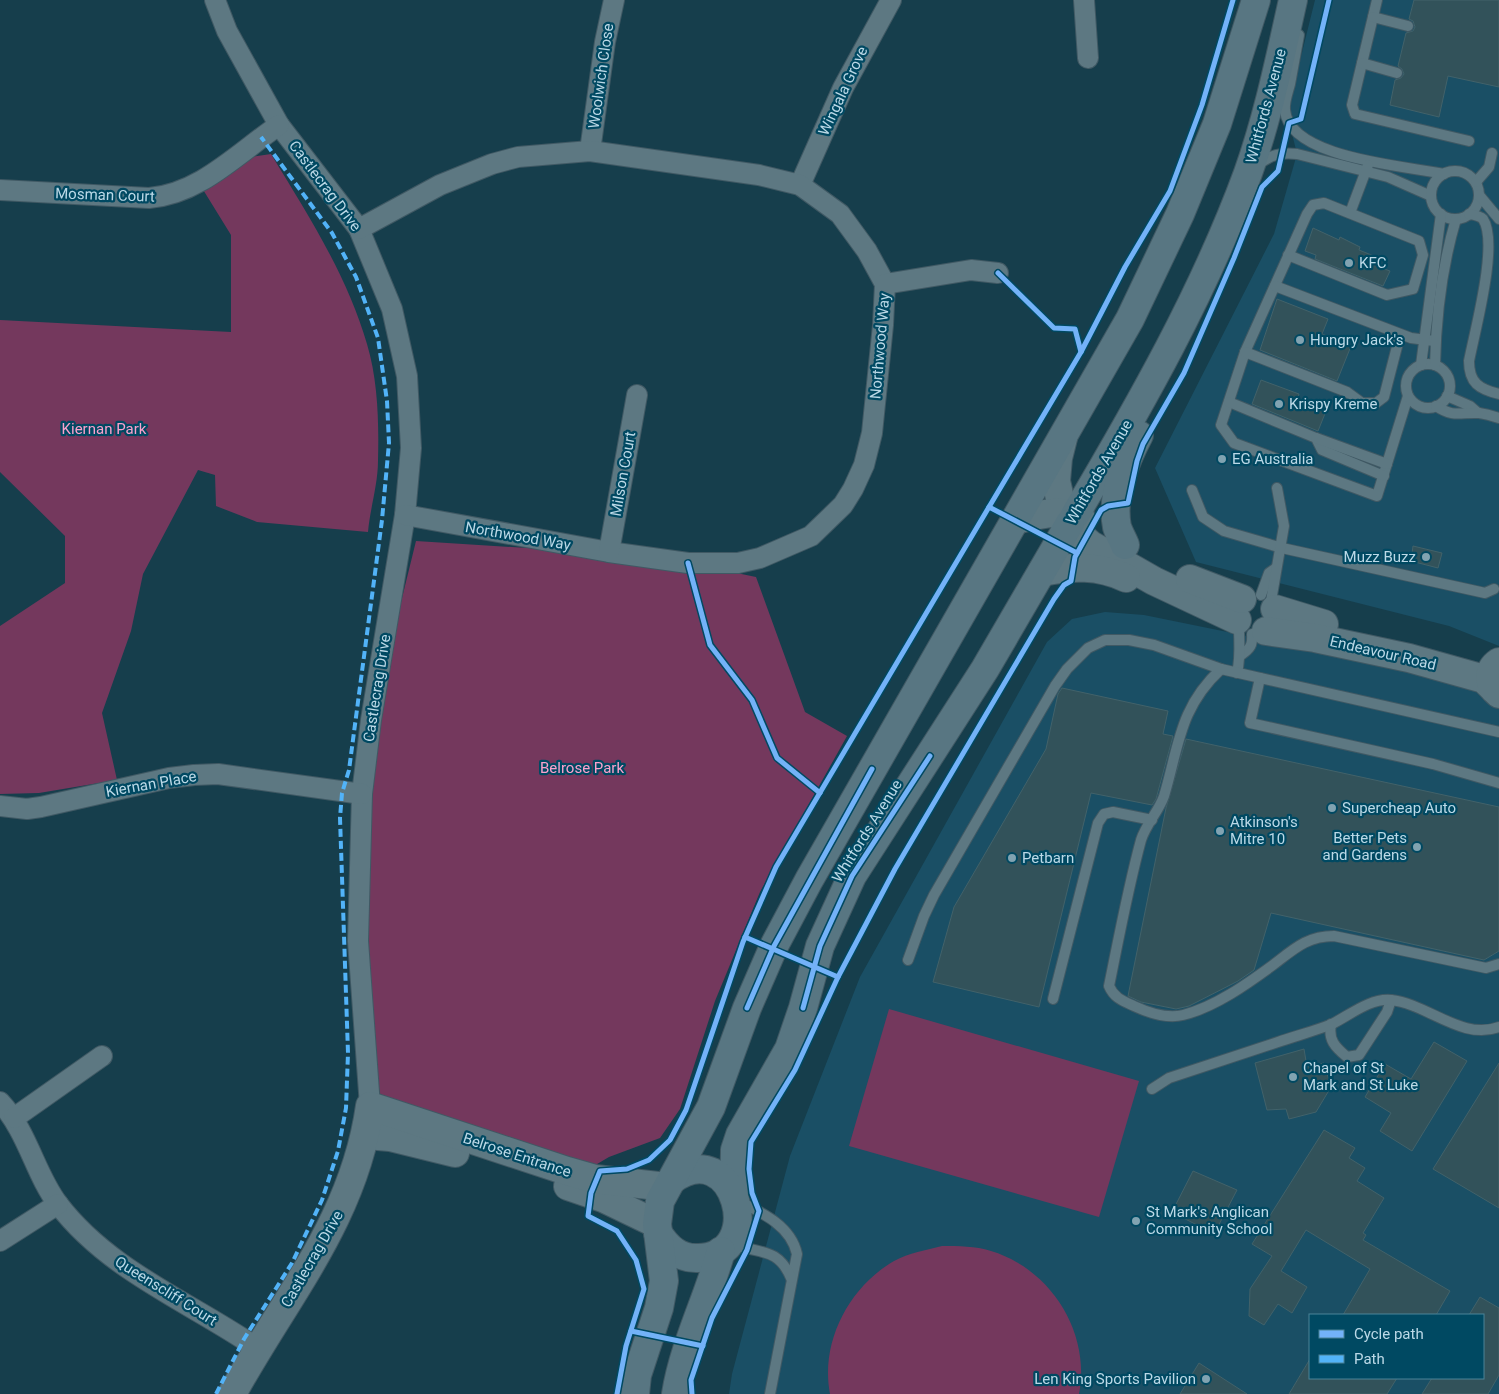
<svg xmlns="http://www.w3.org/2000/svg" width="1499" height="1394" font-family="Roboto,sans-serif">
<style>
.built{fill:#1a4f65;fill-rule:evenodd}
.green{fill:#74385d}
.building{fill:#32525a;stroke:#42626a}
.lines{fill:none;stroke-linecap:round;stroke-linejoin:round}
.lane-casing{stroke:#405964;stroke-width:12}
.street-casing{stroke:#405964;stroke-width:22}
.secondary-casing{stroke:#405964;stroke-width:30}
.primary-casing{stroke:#405964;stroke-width:30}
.lane{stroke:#5d7882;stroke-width:10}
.street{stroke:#5d7882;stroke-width:20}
.secondary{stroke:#5d7882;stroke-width:28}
.primary{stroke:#587682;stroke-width:28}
.quiet{stroke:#52b3f8;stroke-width:4;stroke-dasharray:8 4;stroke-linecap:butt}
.cycleway-casing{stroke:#004962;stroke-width:8}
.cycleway{stroke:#73b2f8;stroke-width:5}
.poi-dot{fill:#81a3b1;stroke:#004962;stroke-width:2}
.labels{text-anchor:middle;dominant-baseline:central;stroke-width:4.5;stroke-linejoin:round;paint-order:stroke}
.street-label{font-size:15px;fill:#bbd9e7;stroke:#004962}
.poi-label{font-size:15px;fill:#bbd9e7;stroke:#004962;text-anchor:start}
.park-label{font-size:15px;fill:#fba2cd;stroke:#004962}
</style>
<rect width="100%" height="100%" fill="#163e4c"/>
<g class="built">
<polygon points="1315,0 1499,0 1499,646 1449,626 1196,562 1155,468 1274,234 1297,154 1287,113"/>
<path d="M1105 612 1144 615 1252 637 1487 688 1499 693V1394H729L732 1374 790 1156 860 977 1047 642 1072 619ZM1310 1315H1483V1378H1310Z"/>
</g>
<g class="green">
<path d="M271 154C308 215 347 275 367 344 378 381 379 422 378 461 378 484 370 509 368 532L257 522 216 506 215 475 198 470 143 574 131 631 102 713 117 780 39 793 0 794V626L65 583V536L0 472V320L231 332V235L202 188 251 157Z"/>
<polygon points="416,541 623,554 688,563 756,577 805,712 847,736 760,892 715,1001 680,1109 660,1138 609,1157 587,1170 380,1096 359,950 354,794"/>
<polygon points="889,1009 1139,1081 1099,1217 849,1146"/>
<path d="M942 1246C959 1246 975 1246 991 1251 1051 1269 1091 1333 1079 1394H830C820 1342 849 1287 894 1261 909 1253 926 1250 942 1246Z"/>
</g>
<g class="building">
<polygon points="1414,0 1499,0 1499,87 1448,76 1439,117 1390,105 1395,80 1401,78 1404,74 1402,69 1398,66 1406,33 1413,31 1415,27 1413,21 1409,19"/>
<polygon points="1313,228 1339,240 1340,237 1360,247 1359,250 1379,258 1376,266 1390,271 1383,286 1315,259 1316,255 1305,251"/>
<polygon points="1277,299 1328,319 1322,334 1351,346 1337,381 1260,350"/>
<polygon points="1261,380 1299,394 1297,400 1326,411 1318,431 1252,404"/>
<polygon points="1413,546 1442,553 1438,568 1411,561"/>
<polygon points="1062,688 1168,711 1163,734 1173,736 1156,799 1152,805 1091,793 1039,1007 933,982 954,907 1046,749 1058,694"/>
<polygon points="1186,739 1499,807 1499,951 1484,960 1271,913 1254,970 1238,981 1189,1006 1176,1009 1141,1002 1128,996 1166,808"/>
<polygon points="1434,1042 1467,1061 1412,1151 1380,1131 1391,1113 1365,1097 1385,1064 1411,1079"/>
<polygon points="1304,1049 1307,1067 1324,1063 1331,1087 1316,1112 1289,1119 1286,1109 1267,1110 1255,1063"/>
<polygon points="1499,1063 1499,1208 1433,1169"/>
<polygon points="1324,1130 1355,1148 1349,1158 1365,1168 1357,1181 1384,1198 1363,1233 1366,1235 1363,1240 1450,1291 1436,1315 1343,1315 1370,1269 1306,1230 1281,1271 1307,1287 1292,1313 1278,1304 1264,1325 1249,1316 1250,1289 1272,1256 1252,1244"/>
<polygon points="1193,1171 1237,1190 1214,1234 1172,1212"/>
<polygon points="1480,1297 1499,1308 1499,1375 1488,1394 1422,1394 1432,1378 1483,1378 1483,1315 1469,1315"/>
<polygon points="1310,1359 1310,1378 1397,1378 1387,1394 1289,1394"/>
<polygon points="1199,1363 1247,1394 1180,1394"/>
</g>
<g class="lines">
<g class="lane-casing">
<g id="lane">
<polyline points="1377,0 1352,105 1355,114 1469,141"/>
<polyline points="1373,17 1408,26"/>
<path d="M1299 35C1296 52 1293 68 1290 84 1288 92 1284 102 1285 110 1289 159 1408 166 1444 174"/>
<polyline points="1362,63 1397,73"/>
<path d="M1258 165C1270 155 1281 152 1297 154L1388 177 1431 196"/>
<circle cx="1455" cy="195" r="24"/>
<polyline points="1476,182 1489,167 1492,153"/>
<polyline points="1479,195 1499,219"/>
<polyline points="1350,213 1368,165"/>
<path d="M1469 214C1474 215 1480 216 1483 219 1499 243 1475 330 1469 361 1469 383 1479 389 1499 394"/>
<polyline points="1288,255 1387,295 1413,289 1423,255 1419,241 1324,203 1313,205 1307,214 1245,352 1221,425 1234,443 1377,496 1408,396"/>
<polyline points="1275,286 1411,338 1434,341"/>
<polyline points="1245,352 1347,392 1362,403 1376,403 1384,397 1400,335"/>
<circle cx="1428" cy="386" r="22"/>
<polyline points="1421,365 1441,214"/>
<path d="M1435 365C1436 316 1442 266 1456 219"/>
<polyline points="1447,396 1470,406 1478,413"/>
<polyline points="1229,402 1316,438 1322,450 1384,476"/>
<path d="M1436 406C1454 418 1460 412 1479 413 1486 414 1493 416 1499 418"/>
<polyline points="1316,438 1387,464"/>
<polyline points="1192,490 1203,517 1224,531 1282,548 1485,593 1494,589"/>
<polyline points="1261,595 1269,573 1276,568"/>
<polyline points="1271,601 1284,526 1277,488"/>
<path d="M1241 655C1250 649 1253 645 1252 634"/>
<path d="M1221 669C1179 708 1179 746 1164 796 1159 811 1146 824 1141 840 1128 888 1119 937 1109 986 1114 998 1123 1001 1134 1006 1149 1013 1167 1019 1183 1015 1215 1007 1247 984 1273 965 1294 949 1307 936 1334 936L1486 968 1499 964"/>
<path d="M1237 673C1241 656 1239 643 1239 626"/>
<polyline points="1260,678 1250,723 1433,764 1499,783"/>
<polyline points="908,960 924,916 934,895 1055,686 1067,669 1088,648 1105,640 1129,640 1154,645 1221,669 1499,732"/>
<polyline points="1053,999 1098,823 1104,814 1113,812 1152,820"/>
<path d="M1331 1024C1328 1040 1335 1047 1347 1057L1359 1055 1387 1012 1391 1000"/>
<path d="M1152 1089 1169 1078C1205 1066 1241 1054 1278 1042 1295 1036 1315 1031 1332 1024 1350 1015 1370 998 1391 1000 1428 1004 1462 1041 1499 1027"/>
<path d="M738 1201C763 1213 791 1226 797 1254L770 1394"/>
<path d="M732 1244C759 1254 778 1247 791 1278"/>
</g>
</g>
<g class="street-casing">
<g id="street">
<polyline points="215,0 227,31 279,125 359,229 392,309 407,376 411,448 405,515 371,720 362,794 358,941 370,1106"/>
<polyline points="1084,0 1088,58"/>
<polyline points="590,151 605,42 614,0"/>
<polyline points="800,185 843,88 891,0"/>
<path d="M0 190 149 198C200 194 238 153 279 125"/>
<polyline points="359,229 440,185 492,164 518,157 590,151 759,175 800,185 840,214 867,251 885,284 883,325 872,433 864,465 853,489 843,505 811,536 760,558 738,563 688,563 609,552 405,515"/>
<polyline points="885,284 971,270 998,273"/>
<polyline points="609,552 637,395"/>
<polyline points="0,806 27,809 41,807 169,778 194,775 218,774 362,794"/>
<path d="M0 1102C28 1132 35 1174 58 1204 109 1271 190 1302 257 1348"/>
<polyline points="14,1118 102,1056"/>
<polyline points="0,1241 58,1204"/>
</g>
</g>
<g class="secondary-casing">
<g id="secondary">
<polyline points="1063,438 1058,458 1056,481 1061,503 1076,532 1091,545 1154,581 1237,620"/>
<path d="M1015 520C1034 516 1063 507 1081 518"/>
<path d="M1042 572C1072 566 1098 565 1126 578"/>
<polyline points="1190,579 1242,599"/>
<polyline points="1275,609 1324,624"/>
<polyline points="1266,631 1315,638 1409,658 1484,679 1494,689"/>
<path d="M1499 662C1487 670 1488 685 1499 694"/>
<polyline points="366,1135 390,1137 455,1153"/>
<polyline points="568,1186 603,1198 657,1224"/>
<path d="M232 1394C285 1297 354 1220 370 1106L567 1171 595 1179 667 1187"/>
</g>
</g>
<g class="primary-casing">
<g id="primary">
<path d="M1075 515C1140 405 1204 293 1248 173 1268 117 1280 58 1293 0"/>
<path d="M1125 545C1123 540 1119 533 1117 527 1111 497 1125 461 1139 435"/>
<polyline points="734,1191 735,1150 740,1135 789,1049 803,1008 820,946 852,876 985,669 1070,523"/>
<path d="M658 1233C667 1247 679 1259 698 1258 769 1257 735 1133 672 1180"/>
<polyline points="635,1394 637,1375 659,1308 664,1281 657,1224 660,1201 711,1107 747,1008 774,946 809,880 1130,319 1180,214 1217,124 1256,0"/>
<path d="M676 1394C684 1344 708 1299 721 1251"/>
</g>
</g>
<use href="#lane" class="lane"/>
<use href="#street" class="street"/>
<use href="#secondary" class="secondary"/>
<use href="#primary" class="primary"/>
<polyline class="quiet" points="216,1394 244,1339 292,1263 322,1200 338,1151 346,1108 348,1053 340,818 342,793 349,770 382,520 389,443 387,401 378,338 356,277 332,233 261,137"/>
<g class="cycleway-casing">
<g id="cycleway">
<polyline points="998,273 1054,328 1075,329 1081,352"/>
<polyline points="989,507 1081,352 1125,267 1170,191 1202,105 1233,0"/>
<polyline points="688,563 710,645 752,700 777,758 820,793"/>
<polyline points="745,937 838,977"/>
<polyline points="747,1008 774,946 872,769"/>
<polyline points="803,1008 820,946 852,876 930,756"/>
<polyline points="631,1331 703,1346"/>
<polyline points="617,1394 626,1346 644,1289 636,1260 617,1231 588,1216 591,1193 600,1171 627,1169 649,1160 670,1140 686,1110 743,942 776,867 989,507 1077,553"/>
<polyline points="692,1394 691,1380 712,1318 747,1250 759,1211 752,1193 749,1169 751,1142 795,1070 838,977 895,869 1054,599 1064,585 1071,581 1075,557 1101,510 1108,506 1128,503 1137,461 1143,444 1184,373 1234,258 1262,187 1278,171 1289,123 1301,119 1329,0"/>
</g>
</g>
<use href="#cycleway" class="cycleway"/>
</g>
<g class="poi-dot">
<circle cx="1349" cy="263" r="5"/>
<circle cx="1300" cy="340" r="5"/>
<circle cx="1279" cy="404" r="5"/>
<circle cx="1222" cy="459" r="5"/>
<circle cx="1426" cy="557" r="5"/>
<circle cx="1332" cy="808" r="5"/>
<circle cx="1220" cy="831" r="5"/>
<circle cx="1417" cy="847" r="5"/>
<circle cx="1012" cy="858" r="5"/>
<circle cx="1293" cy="1077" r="5"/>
<circle cx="1136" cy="1221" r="5"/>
<circle cx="1206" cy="1379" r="5"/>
</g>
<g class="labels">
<g class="street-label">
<text transform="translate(601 76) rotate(-82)">Woolwich Close</text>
<text transform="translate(843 91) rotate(-65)">Wingala Grove</text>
<text transform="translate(1266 106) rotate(-75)">Whitfords Avenue</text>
<text transform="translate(325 186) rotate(53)">Castlecrag Drive</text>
<text transform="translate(105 195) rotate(2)">Mosman Court</text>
<text transform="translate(880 346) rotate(-85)">Northwood Way</text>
<text transform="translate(1099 472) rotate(-60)">Whitfords Avenue</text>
<text transform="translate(623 474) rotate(-80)">Milson Court</text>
<text transform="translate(518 536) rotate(10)">Northwood Way</text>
<text transform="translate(1383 653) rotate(13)">Endeavour Road</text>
<text transform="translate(377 688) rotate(-81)">Castlecrag Drive</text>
<text transform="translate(151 784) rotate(-10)">Kiernan Place</text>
<text transform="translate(867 831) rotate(-58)">Whitfords Avenue</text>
<text transform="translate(517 1155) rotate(18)">Belrose Entrance</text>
<text transform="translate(312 1259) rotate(-60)">Castlecrag Drive</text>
<text transform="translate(166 1291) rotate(32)">Queenscliff Court</text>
</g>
<g class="poi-label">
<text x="1359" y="263">KFC</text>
<text x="1310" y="340">Hungry Jack's</text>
<text x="1289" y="404">Krispy Kreme</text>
<text x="1232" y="459">EG Australia</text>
<text x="1416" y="557" text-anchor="end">Muzz Buzz</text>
<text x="1342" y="808">Supercheap Auto</text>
<text x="1230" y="822">Atkinson's<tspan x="1230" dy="17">Mitre 10</tspan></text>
<text x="1407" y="838" text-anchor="end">Better Pets<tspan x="1407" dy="17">and Gardens</tspan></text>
<text x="1022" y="858">Petbarn</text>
<text x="1303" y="1068">Chapel of St<tspan x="1303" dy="17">Mark and St Luke</tspan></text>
<text x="1146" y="1212">St Mark's Anglican<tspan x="1146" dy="17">Community School</tspan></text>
<text x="1196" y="1379" text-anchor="end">Len King Sports Pavilion</text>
</g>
<g class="park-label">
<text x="104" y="429">Kiernan Park</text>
<text x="582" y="768">Belrose Park</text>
</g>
</g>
<rect x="1309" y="1314" width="175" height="65" fill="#004962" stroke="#4b8397"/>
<rect x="1319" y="1330" width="25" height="8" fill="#73b2f8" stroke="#4b8397"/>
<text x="1354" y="1339" font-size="15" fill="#bbd9e7">Cycle path</text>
<rect x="1319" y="1355" width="25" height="8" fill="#52b3f8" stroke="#4b8397"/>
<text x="1354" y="1364" font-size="15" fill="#bbd9e7">Path</text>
</svg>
